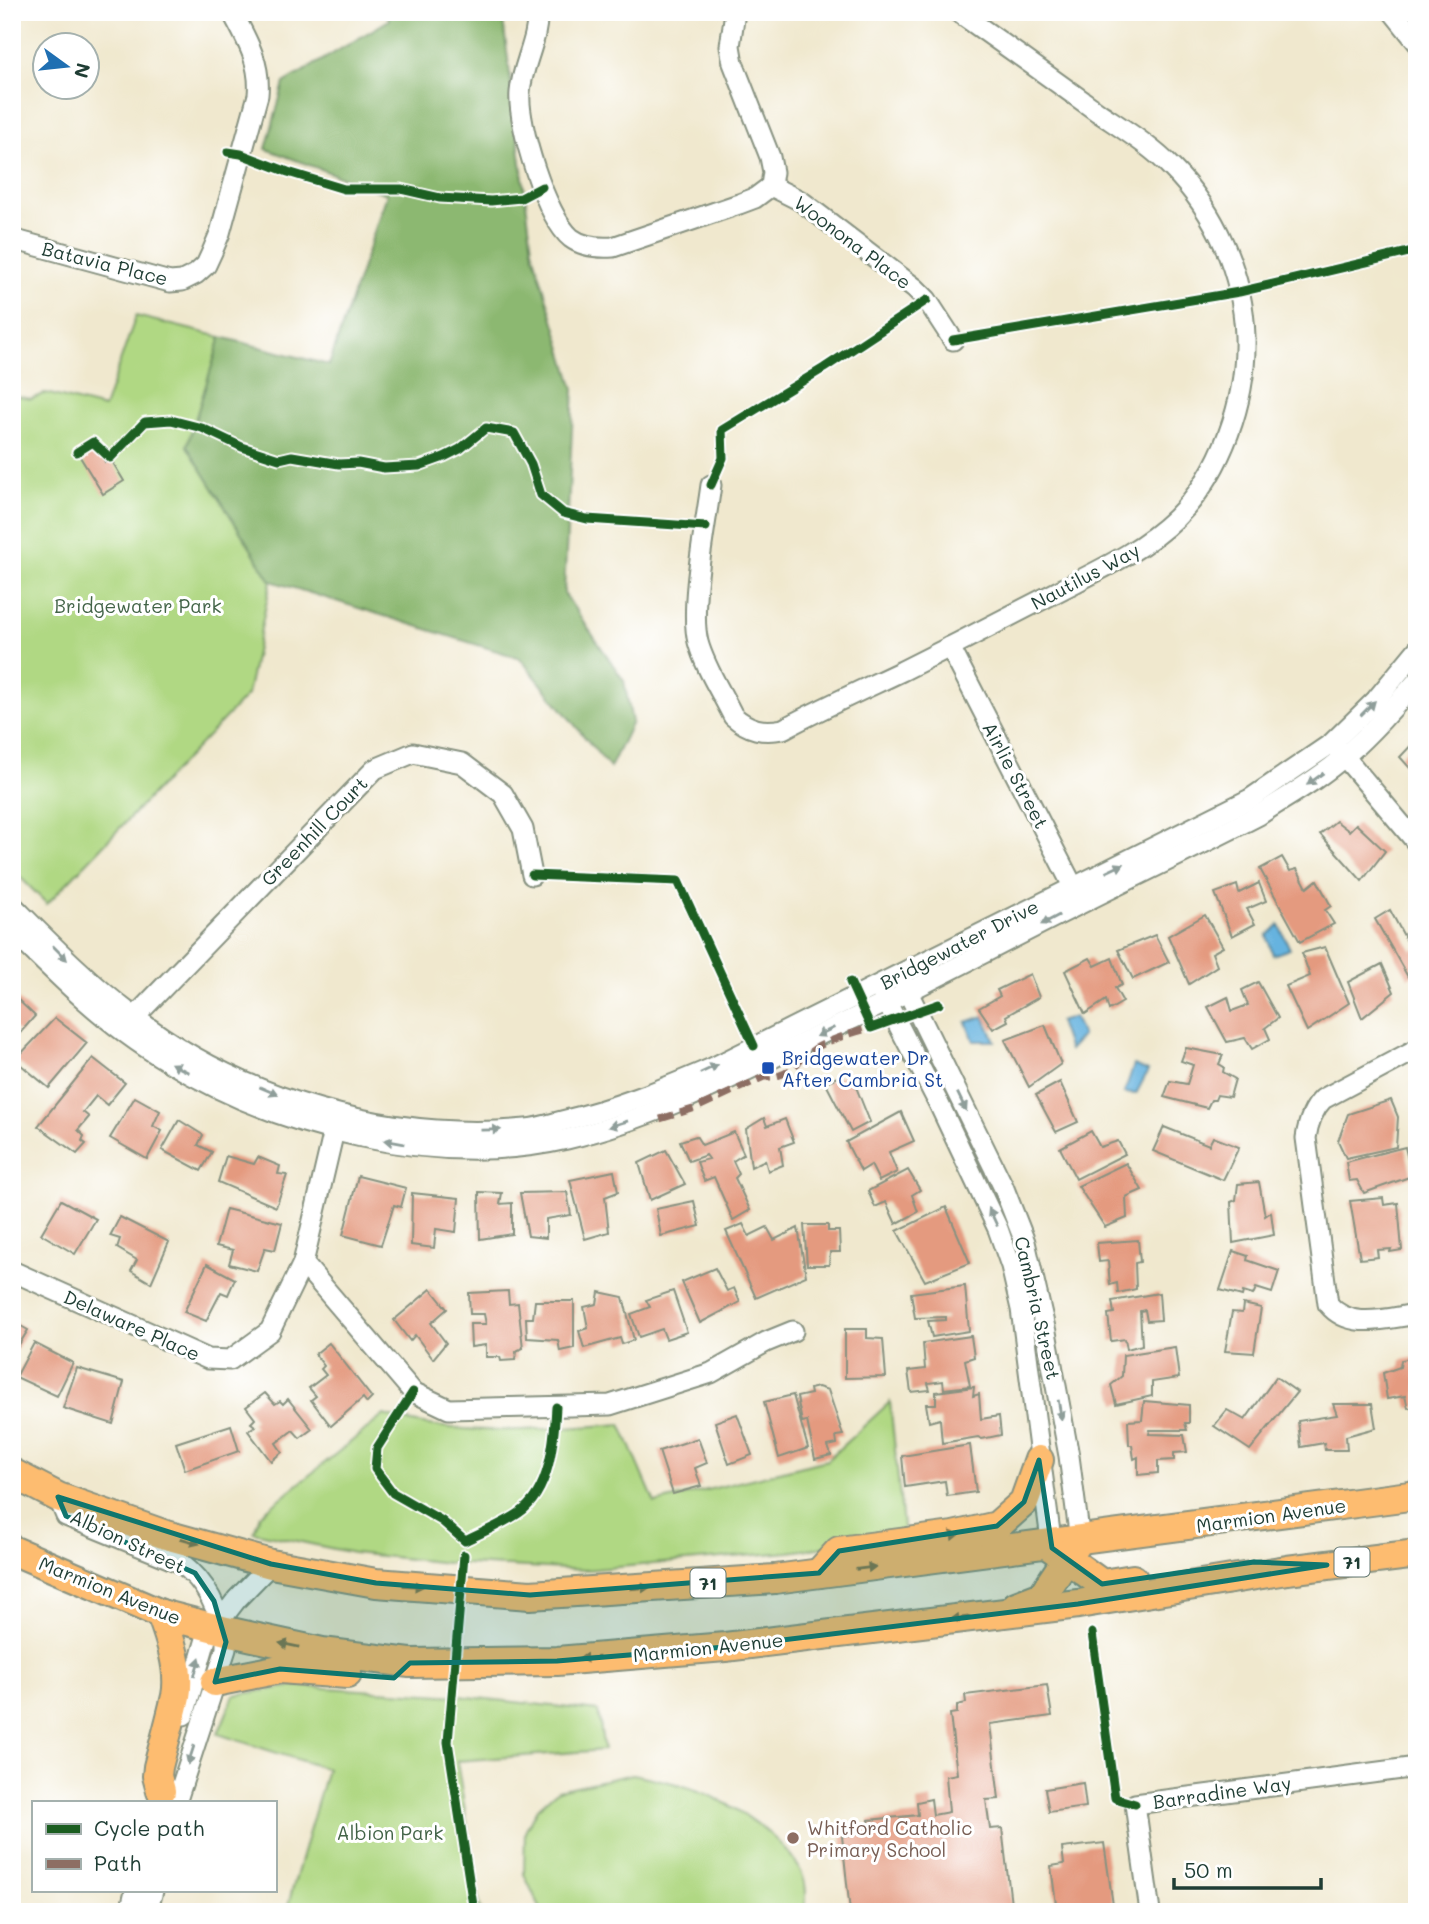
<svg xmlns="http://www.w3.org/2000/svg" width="1429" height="1924" font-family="Mali,sans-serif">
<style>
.green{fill:#b0d883;stroke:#688a5c;stroke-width:2}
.forest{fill:#8cb871;stroke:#567a52;stroke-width:2}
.water{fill:#66b3df;stroke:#42788a;stroke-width:2}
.building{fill:#e49a7f}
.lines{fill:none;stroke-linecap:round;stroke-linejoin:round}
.minor-casing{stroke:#889281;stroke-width:23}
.highway-casing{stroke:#889281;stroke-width:32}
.minor{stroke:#fff;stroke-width:19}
.highway{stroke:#fdbc70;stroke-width:28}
.quiet{stroke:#8d6e63;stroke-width:7;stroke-dasharray:14 7;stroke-linecap:butt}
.cycleway-casing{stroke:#fff;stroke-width:13}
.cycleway{stroke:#1b5e20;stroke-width:9}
.oneway{fill:#8f9e9a}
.oneway2{fill:#83764f}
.marked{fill:#0f766e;fill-opacity:0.2;stroke:#0f766e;stroke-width:5;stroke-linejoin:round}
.transit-dot{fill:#1a4fb4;stroke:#fff;stroke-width:2.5}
.education-dot{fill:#8d6e63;stroke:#fff;stroke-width:2.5}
.labels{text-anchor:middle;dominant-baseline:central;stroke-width:6;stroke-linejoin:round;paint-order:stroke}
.shield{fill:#fff;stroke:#627771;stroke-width:2}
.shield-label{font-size:18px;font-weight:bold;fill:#1f3d34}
.street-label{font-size:19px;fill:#1f3d34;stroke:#fff}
.park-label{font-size:19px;fill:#436448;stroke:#fff}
.transit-label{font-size:19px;fill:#164399;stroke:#fff;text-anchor:start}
.education-label{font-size:19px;fill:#785e54;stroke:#fff;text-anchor:start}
</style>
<rect width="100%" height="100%" fill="#fff"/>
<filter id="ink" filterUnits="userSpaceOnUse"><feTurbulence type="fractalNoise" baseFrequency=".0143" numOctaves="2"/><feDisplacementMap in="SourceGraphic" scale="14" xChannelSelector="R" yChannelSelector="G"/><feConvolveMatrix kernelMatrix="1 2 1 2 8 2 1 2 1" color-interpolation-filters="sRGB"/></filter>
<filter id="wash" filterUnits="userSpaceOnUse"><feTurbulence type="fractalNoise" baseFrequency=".00686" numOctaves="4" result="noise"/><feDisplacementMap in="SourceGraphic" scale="28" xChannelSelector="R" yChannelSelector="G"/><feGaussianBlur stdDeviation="1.57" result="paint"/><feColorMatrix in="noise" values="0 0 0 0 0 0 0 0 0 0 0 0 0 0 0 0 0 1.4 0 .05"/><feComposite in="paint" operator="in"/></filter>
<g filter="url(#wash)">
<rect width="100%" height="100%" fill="#f0e8ce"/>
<g class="green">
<polygon points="136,316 221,337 187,446 271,581 247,695 47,904 12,869 12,395 31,399 46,393 104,408"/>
<path d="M890 1402 904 1536 789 1552 585 1570 448 1563 353 1553 254 1532 260 1515 384 1415C460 1438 542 1430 621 1424L655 1503 827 1460Z"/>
<polygon points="295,1686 459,1696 598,1711 604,1750 457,1761 481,1912 286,1912 327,1769 218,1734 234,1695"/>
<path d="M633 1774C661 1780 692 1786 717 1799 746 1813 799 1850 805 1884 807 1893 806 1903 805 1912H542L524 1874 525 1831 537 1809 558 1790Z"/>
</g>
<polygon class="forest" points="387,12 502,12 532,249 574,389 564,593 624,681 632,722 610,768 520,658 271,581 187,446 221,337 329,365 387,194 266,149 284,83 389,20"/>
<g class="water">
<polygon points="1279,925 1290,949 1273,955 1267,936"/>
<polygon points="984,1016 995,1041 974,1041 966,1022"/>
<polygon points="1074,1017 1082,1036 1069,1050 1059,1022"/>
<polygon points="1134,1065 1148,1071 1136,1094 1124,1093"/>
</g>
<g id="blocks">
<g class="building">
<polygon points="93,442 105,462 110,458 124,481 103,494 77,452"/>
<polygon points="1417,739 1417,776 1400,757"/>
<polygon points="1336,821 1349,831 1356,824 1385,851 1362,881 1320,834"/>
<polygon points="1282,857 1290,871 1297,869 1307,888 1317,880 1331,906 1325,910 1334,924 1300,942 1260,869"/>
<polygon points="1259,883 1266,901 1247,909 1255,924 1232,936 1215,893 1237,885 1239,893"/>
<polygon points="1390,910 1412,951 1417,947 1417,973 1408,977 1375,919"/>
<polygon points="1205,915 1223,947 1212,953 1217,966 1189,984 1168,936"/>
<polygon points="1155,935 1169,962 1133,979 1118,950"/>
<polygon points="1325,947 1349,1003 1307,1031 1286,986 1310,976 1302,953"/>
<polygon points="1090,958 1095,966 1112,958 1122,985 1115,988 1123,1002 1109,1010 1106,1000 1085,1014 1065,971"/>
<polygon points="1382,964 1394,992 1362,1018 1348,982"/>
<polygon points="1030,974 1039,997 1006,1016 1008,1021 993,1029 979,1008 1000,996 997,990"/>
<polygon points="1258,982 1278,1018 1265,1028 1270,1039 1252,1049 1245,1038 1227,1042 1208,1007 1228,997 1232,1011 1248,1005 1242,990"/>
<polygon points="12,994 35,1016 20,1033 12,1026"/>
<polygon points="55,1018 87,1043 49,1088 15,1060"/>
<polygon points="1045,1025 1061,1064 1029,1087 1005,1040"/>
<polygon points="1186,1048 1223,1055 1219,1064 1224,1067 1223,1072 1235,1079 1230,1097 1217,1095 1215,1100 1211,1100 1207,1108 1164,1097 1170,1081 1187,1084 1193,1065 1181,1061"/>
<polygon points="93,1058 125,1083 107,1105 96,1096 83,1112 89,1117 78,1130 84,1136 82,1141 86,1144 77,1154 38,1126"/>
<polygon points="850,1072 870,1122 851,1132 825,1082"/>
<polygon points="1060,1082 1078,1122 1056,1132 1036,1095"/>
<polygon points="135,1097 160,1111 153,1126 162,1131 147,1159 110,1138"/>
<polygon points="1391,1100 1398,1117 1396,1147 1346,1158 1338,1141 1348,1114"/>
<polygon points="901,1112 914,1141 889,1152 897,1172 879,1181 871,1165 861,1171 846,1142"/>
<polygon points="764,1118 767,1126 785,1119 794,1142 780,1147 783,1165 768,1171 765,1160 751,1167 746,1129"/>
<polygon points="179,1120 203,1135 198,1145 212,1152 201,1171 162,1150"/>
<polygon points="1164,1127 1209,1145 1213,1137 1239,1147 1223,1180 1153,1151"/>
<polygon points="1091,1131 1100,1147 1118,1141 1125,1154 1076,1179 1060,1148"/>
<polygon points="734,1132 744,1154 733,1161 739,1174 735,1178 750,1210 733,1220 714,1177 704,1181 697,1162 709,1159 706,1155 689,1161 680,1141 696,1136 702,1145"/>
<polygon points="1405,1147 1412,1176 1364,1193 1357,1180 1349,1181 1346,1162"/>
<polygon points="666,1150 685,1184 650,1200 639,1163"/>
<polygon points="226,1156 254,1164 258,1157 280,1166 278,1174 287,1175 276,1207 218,1182"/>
<polygon points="1126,1163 1142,1190 1126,1197 1127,1218 1105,1227 1078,1186"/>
<polygon points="908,1170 920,1190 912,1195 918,1212 896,1224 886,1202 875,1207 868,1191"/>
<polygon points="614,1171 618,1192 605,1197 609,1232 585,1239 570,1180"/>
<polygon points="358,1176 406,1188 401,1207 394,1205 381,1245 343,1235"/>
<polygon points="1259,1182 1265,1216 1271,1212 1274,1235 1233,1243 1231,1202 1236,1200 1238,1184"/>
<polygon points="479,1192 502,1193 500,1204 512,1203 512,1234 480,1239"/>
<polygon points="567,1192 571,1215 546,1219 546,1238 528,1236 520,1193"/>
<polygon points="412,1193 459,1198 456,1232 436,1229 434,1248 411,1245"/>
<polygon points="1383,1198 1384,1205 1398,1203 1402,1250 1390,1252 1391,1249 1377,1250 1378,1257 1360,1259 1350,1201"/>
<polygon points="61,1200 96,1219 75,1254 41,1234"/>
<polygon points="694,1201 700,1226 661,1236 656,1209"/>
<polygon points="946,1207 970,1263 925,1281 897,1231"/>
<polygon points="226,1209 282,1223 275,1250 265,1248 257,1271 229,1264 233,1250 216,1246"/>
<polygon points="120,1217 169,1242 151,1283 131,1271 137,1260 117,1248 120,1239 110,1236"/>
<polygon points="743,1224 749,1236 767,1227 774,1240 798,1228 806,1276 756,1298 726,1231"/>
<polygon points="804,1225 828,1225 828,1231 839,1231 840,1252 830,1252 829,1265 807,1265"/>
<polygon points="1138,1240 1140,1262 1135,1263 1136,1289 1118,1293 1117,1283 1110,1285 1108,1261 1099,1262 1097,1243"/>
<polygon points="1233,1251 1248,1256 1247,1260 1279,1271 1272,1293 1256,1288 1253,1295 1243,1292 1242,1296 1220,1290"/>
<polygon points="207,1264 235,1279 228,1295 221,1292 206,1321 184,1312"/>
<polygon points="715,1268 727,1291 734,1288 740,1302 700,1323 682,1282"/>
<polygon points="965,1286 969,1331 932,1337 928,1321 946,1320 946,1317 915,1318 911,1293"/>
<polygon points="431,1289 447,1309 431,1323 446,1343 433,1359 415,1335 410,1341 394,1320"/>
<polygon points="508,1291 509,1304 518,1303 523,1348 516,1351 515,1360 501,1361 500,1357 486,1357 486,1345 471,1347 470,1324 486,1324 484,1314 470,1314 469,1293"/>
<polygon points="673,1291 687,1332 666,1339 662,1329 639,1337 631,1314 650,1307 646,1300"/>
<polygon points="599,1292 623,1297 634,1340 622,1344 620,1338 584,1348 579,1331 588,1328 584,1307 597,1304"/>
<polygon points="1159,1293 1161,1320 1147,1321 1145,1310 1140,1311 1142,1345 1127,1349 1125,1339 1111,1341 1108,1314 1114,1313 1112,1301"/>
<polygon points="535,1301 574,1301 574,1348 560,1351 558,1340 527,1338 526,1318 533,1318"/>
<polygon points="1243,1304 1261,1308 1254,1353 1225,1351 1232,1312 1242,1313"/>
<polygon points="12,1321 28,1330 12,1356"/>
<polygon points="845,1329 867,1329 867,1338 883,1339 886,1377 845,1378"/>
<polygon points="971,1336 974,1357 965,1360 970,1386 944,1389 943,1381 928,1383 930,1390 911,1392 908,1371 925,1369 923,1343"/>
<polygon points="34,1343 73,1363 57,1396 16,1377"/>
<polygon points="329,1343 372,1398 367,1403 363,1398 331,1426 311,1400 316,1396 309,1388 326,1375 321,1369 324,1366 315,1354"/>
<polygon points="1175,1347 1179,1378 1152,1382 1152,1396 1116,1404 1111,1385 1122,1376 1123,1355"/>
<polygon points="1417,1357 1417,1407 1408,1408 1405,1396 1387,1399 1383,1373 1400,1367 1401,1360"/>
<polygon points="77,1368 124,1382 113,1424 63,1408"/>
<polygon points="1276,1377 1297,1392 1250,1450 1214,1426 1227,1410 1245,1420"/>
<polygon points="818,1387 828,1390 843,1435 836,1436 837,1444 828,1446 831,1455 815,1459 807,1421 802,1422 797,1397 811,1394 810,1389"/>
<polygon points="974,1387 973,1396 979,1394 981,1419 999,1416 1001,1435 982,1439 978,1437 942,1443 940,1419 929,1422 926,1404 936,1404 936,1392"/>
<polygon points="265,1393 275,1404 280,1401 283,1404 288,1399 312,1429 300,1438 293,1430 276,1443 282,1452 271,1461 248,1431 255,1426 251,1423 255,1419 246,1407"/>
<polygon points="793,1395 808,1448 779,1458 764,1402"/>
<polygon points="1144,1401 1189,1405 1189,1423 1185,1423 1187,1430 1150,1430 1149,1434 1184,1435 1187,1452 1174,1453 1174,1460 1158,1461 1158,1473 1138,1475 1138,1457 1134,1459 1132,1445 1129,1445 1128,1421 1142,1420"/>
<polygon points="1333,1404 1372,1404 1376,1428 1346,1436 1347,1450 1325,1450 1324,1443 1301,1447 1298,1421 1337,1415"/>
<polygon points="737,1414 752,1455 729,1464 715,1422"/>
<polygon points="231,1425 239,1451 185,1470 176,1443"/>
<polygon points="698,1438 707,1463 695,1468 701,1486 673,1494 659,1451"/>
<polygon points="970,1445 976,1492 947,1496 945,1481 905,1487 902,1456"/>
<polygon points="1047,1685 1052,1716 990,1724 999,1799 986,1800 990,1829 1002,1828 1012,1912 850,1912 842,1836 870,1831 869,1820 918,1815 917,1802 931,1799 933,1815 949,1812 946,1776 957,1774 950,1714 957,1713 957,1705 966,1703 965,1695"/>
<polygon points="1083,1783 1086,1807 1049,1812 1045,1789"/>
<polygon points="1104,1843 1114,1912 1057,1912 1051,1866 1064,1864 1062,1848"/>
</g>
</g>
</g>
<g filter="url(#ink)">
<use href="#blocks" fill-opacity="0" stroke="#889281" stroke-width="2"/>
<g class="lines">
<g class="minor-casing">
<g id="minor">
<path d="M537 12C539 39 522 65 520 92 517 124 546 217 571 238 583 247 598 248 613 247L739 204 755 198 771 186 773 172 770 157 733 63 730 46 735 12"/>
<polyline points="1393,12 1417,42"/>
<polyline points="771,186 801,201 915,288 927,300 953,340"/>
<path d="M12 239 170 282 182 281 196 274 206 265 212 252 220 233 258 95C261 63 247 40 232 12"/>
<path d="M711 485C706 524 689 607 698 642 705 668 722 693 733 716 749 730 763 733 783 729 822 708 862 690 902 671 950 647 997 623 1045 598 1090 574 1139 554 1176 518 1222 472 1247 400 1245 336 1243 274 1216 212 1172 168 1151 146 1123 129 1098 112 1051 78 1005 45 958 12"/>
<polyline points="950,647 1079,898"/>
<polyline points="1338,749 1417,843"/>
<path d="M12 905C51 944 89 983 133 1016 241 1100 390 1142 526 1129 538 1128 550 1124 562 1121 614 1109 663 1089 712 1068L1250 799 1332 743 1375 701 1417 650"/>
<path d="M12 930C59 977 108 1026 166 1060 279 1129 436 1169 567 1139 665 1116 752 1067 842 1024 922 986 1000 944 1078 905 1139 874 1199 846 1259 815 1288 796 1319 779 1345 756 1371 733 1394 707 1417 681"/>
<polyline points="903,982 1003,1186 1025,1242 1046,1332 1069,1456 1080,1540"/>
<polyline points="882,993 939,1104 998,1229 1011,1266 1021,1309 1052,1548"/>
<polyline points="127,1025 375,769 413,753 462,763 503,794 523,829 532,875"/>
<path d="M1417 1049 1323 1099C1313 1109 1308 1124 1306 1138L1328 1304C1350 1331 1387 1318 1417 1314"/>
<polyline points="303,1263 413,1392 449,1409 610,1405 711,1373 766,1342 793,1331"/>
<polyline points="12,1271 208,1359 230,1360 270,1331 303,1263 337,1118"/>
<path d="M58 1497 66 1516 181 1563C208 1583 218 1610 226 1642V1649L176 1803"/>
<polyline points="184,1715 206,1639 237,1599 271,1564"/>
<polyline points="130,1912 135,1891"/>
<polyline points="147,1912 153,1891"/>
<polyline points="1150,1912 1135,1804 1417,1767"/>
</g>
</g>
<g class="highway-casing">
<g id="highway">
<polyline points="12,1473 58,1497 166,1535 271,1564 376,1583 530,1595 775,1579 1417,1495"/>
<polyline points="1052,1548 1102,1584 1133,1579"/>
<polyline points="12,1550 161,1614 226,1631 322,1652 410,1663 557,1661 725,1647 1078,1604 1287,1570 1417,1554"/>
<polyline points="819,1573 839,1551 953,1536 997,1526 1024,1502 1039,1460"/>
<polyline points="1016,1606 1042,1596 1076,1545"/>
<path d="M161 1614C170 1638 181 1670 176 1696 171 1719 164 1743 158 1767L157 1776 161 1791"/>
<polyline points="215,1682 280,1669 347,1674"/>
</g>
</g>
<use href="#minor" class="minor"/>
<use href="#highway" class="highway"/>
<path class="quiet" d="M660 1119 696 1108 764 1077C791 1078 794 1063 814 1049 831 1039 852 1033 871 1028"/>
<g class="cycleway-casing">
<g id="cycleway">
<polyline points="228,152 241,154 288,172 344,189 401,189 440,198 491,201 521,198 542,187"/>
<polyline points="953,340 1239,292 1417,250"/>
<polyline points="77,452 93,442 110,458 145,422 171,420 202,428 242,447 279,459 292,456 339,464 358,463 384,468 419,466 444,457 460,449 486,428 514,433 531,464 541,495 563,513 587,519 706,527"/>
<polyline points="711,485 723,458 722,430 824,368 927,300"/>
<polyline points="532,875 678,881 754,1046"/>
<polyline points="850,982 871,1028 939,1004"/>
<path d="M413 1392 377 1448 375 1469 393 1493 442 1521 465 1541C483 1532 503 1524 519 1513 550 1492 554 1442 556 1407"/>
<polyline points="464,1555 448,1742 474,1912"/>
<polyline points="1092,1633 1115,1798 1135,1804"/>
</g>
</g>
<use href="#cycleway" class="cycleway"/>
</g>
<defs><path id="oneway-solid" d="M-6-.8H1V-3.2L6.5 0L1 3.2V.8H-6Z" transform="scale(1.75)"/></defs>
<g class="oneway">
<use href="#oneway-solid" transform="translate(1368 708) rotate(-45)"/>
<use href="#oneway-solid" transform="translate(1315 779) rotate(144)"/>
<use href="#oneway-solid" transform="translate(1115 868) rotate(-25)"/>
<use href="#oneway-solid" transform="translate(1050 920) rotate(152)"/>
<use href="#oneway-solid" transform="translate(60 953) rotate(45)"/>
<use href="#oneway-solid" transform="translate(825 1032) rotate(154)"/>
<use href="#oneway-solid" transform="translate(180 1068) rotate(-153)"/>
<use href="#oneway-solid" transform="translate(709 1069) rotate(-25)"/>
<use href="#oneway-solid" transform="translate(269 1091) rotate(23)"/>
<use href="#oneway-solid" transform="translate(962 1102) rotate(64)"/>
<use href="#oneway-solid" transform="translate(618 1124) rotate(163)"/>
<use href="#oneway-solid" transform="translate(491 1130) rotate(-1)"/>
<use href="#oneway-solid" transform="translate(394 1142) rotate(-170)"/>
<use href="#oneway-solid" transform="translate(993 1217) rotate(-115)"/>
<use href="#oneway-solid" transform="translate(1060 1410) rotate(80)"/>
<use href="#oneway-solid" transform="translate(197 1667) rotate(-74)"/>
<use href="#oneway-solid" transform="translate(191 1755) rotate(108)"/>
</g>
<g class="oneway2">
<use href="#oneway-solid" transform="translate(949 1536) rotate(-9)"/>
<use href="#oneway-solid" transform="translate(190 1541) rotate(16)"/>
<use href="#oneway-solid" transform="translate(866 1568) rotate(-7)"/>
<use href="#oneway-solid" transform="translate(413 1586) rotate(4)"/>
<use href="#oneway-solid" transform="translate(640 1588) rotate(-4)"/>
<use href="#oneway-solid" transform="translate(961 1618) rotate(173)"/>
<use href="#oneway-solid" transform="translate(289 1645) rotate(-168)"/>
<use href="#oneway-solid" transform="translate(589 1658) rotate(175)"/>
</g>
</g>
<path class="marked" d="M1039 1460 1052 1548 1102 1584 1254 1562 1327 1565 1078 1604 725 1647 557 1661 410 1663 394 1678 280 1669 215 1682 226 1642 214 1601 195 1573 66 1516 58 1497 271 1564 376 1583 530 1595 819 1573 839 1551 997 1526 1024 1502Z"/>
<rect class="transit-dot" x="761" y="1061" width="14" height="14" rx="3.5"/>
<circle class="education-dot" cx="793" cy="1838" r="7"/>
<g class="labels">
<g class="shield">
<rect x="1334.5" y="1547.5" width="35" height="29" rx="5"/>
<rect x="690.5" y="1568.5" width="35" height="29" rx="5"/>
</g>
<g class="shield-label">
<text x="1352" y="1562">71</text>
<text x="708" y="1583">71</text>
</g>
<g class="street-label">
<text transform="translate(853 242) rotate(37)">Woonona Place</text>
<text transform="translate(105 263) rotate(14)">Batavia Place</text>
<text transform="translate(1085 576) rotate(-28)">Nautilus Way</text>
<text transform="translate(1016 775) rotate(62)">Airlie Street</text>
<text transform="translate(314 831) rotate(-46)">Greenhill Court</text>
<text transform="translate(959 944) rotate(-27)">Bridgewater Drive</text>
<text transform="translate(1038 1308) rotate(77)">Cambria Street</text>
<text transform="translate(132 1325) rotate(24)">Delaware Place</text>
<text transform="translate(1271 1515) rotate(-8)">Marmion Avenue</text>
<text transform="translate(128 1541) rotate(25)">Albion Street</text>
<text transform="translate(110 1590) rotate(22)">Marmion Avenue</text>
<text transform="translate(708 1647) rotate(-6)">Marmion Avenue</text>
<text transform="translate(1222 1792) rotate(-8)">Barradine Way</text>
</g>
<g class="park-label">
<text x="138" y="605">Bridgewater Park</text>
<text x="390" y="1832">Albion Park</text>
</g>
<g class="transit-label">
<text x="782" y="1057">Bridgewater Dr<tspan x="782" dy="22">After Cambria St</tspan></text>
</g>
<g class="education-label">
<text x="807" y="1827">Whitford Catholic<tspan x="807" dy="22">Primary School</tspan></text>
</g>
</g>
<rect width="1429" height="1924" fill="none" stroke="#fff" stroke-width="42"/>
<rect x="32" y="1801" width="245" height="91" fill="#ffffff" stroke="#a5b1ae" stroke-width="2"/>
<rect x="46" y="1824" width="35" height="10" fill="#1b5e20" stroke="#a5b1ae" stroke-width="2"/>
<text x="94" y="1836" font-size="21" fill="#1f3d34">Cycle path</text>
<rect x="46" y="1859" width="35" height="10" fill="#8d6e63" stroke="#a5b1ae" stroke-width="2"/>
<text x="94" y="1871" font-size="21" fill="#1f3d34">Path</text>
<g transform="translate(66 66) rotate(105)"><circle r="33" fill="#ffffff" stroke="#a5b1ae" stroke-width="2"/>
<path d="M0-5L12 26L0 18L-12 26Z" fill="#1f6fb2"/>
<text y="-10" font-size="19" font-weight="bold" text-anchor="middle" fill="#1f3d34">N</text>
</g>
<path d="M1174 1878v10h147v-10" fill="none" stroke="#1f3d34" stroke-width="3.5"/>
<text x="1184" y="1878" font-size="21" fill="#1f3d34" stroke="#ffffff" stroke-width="5" paint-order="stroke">50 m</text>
</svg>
